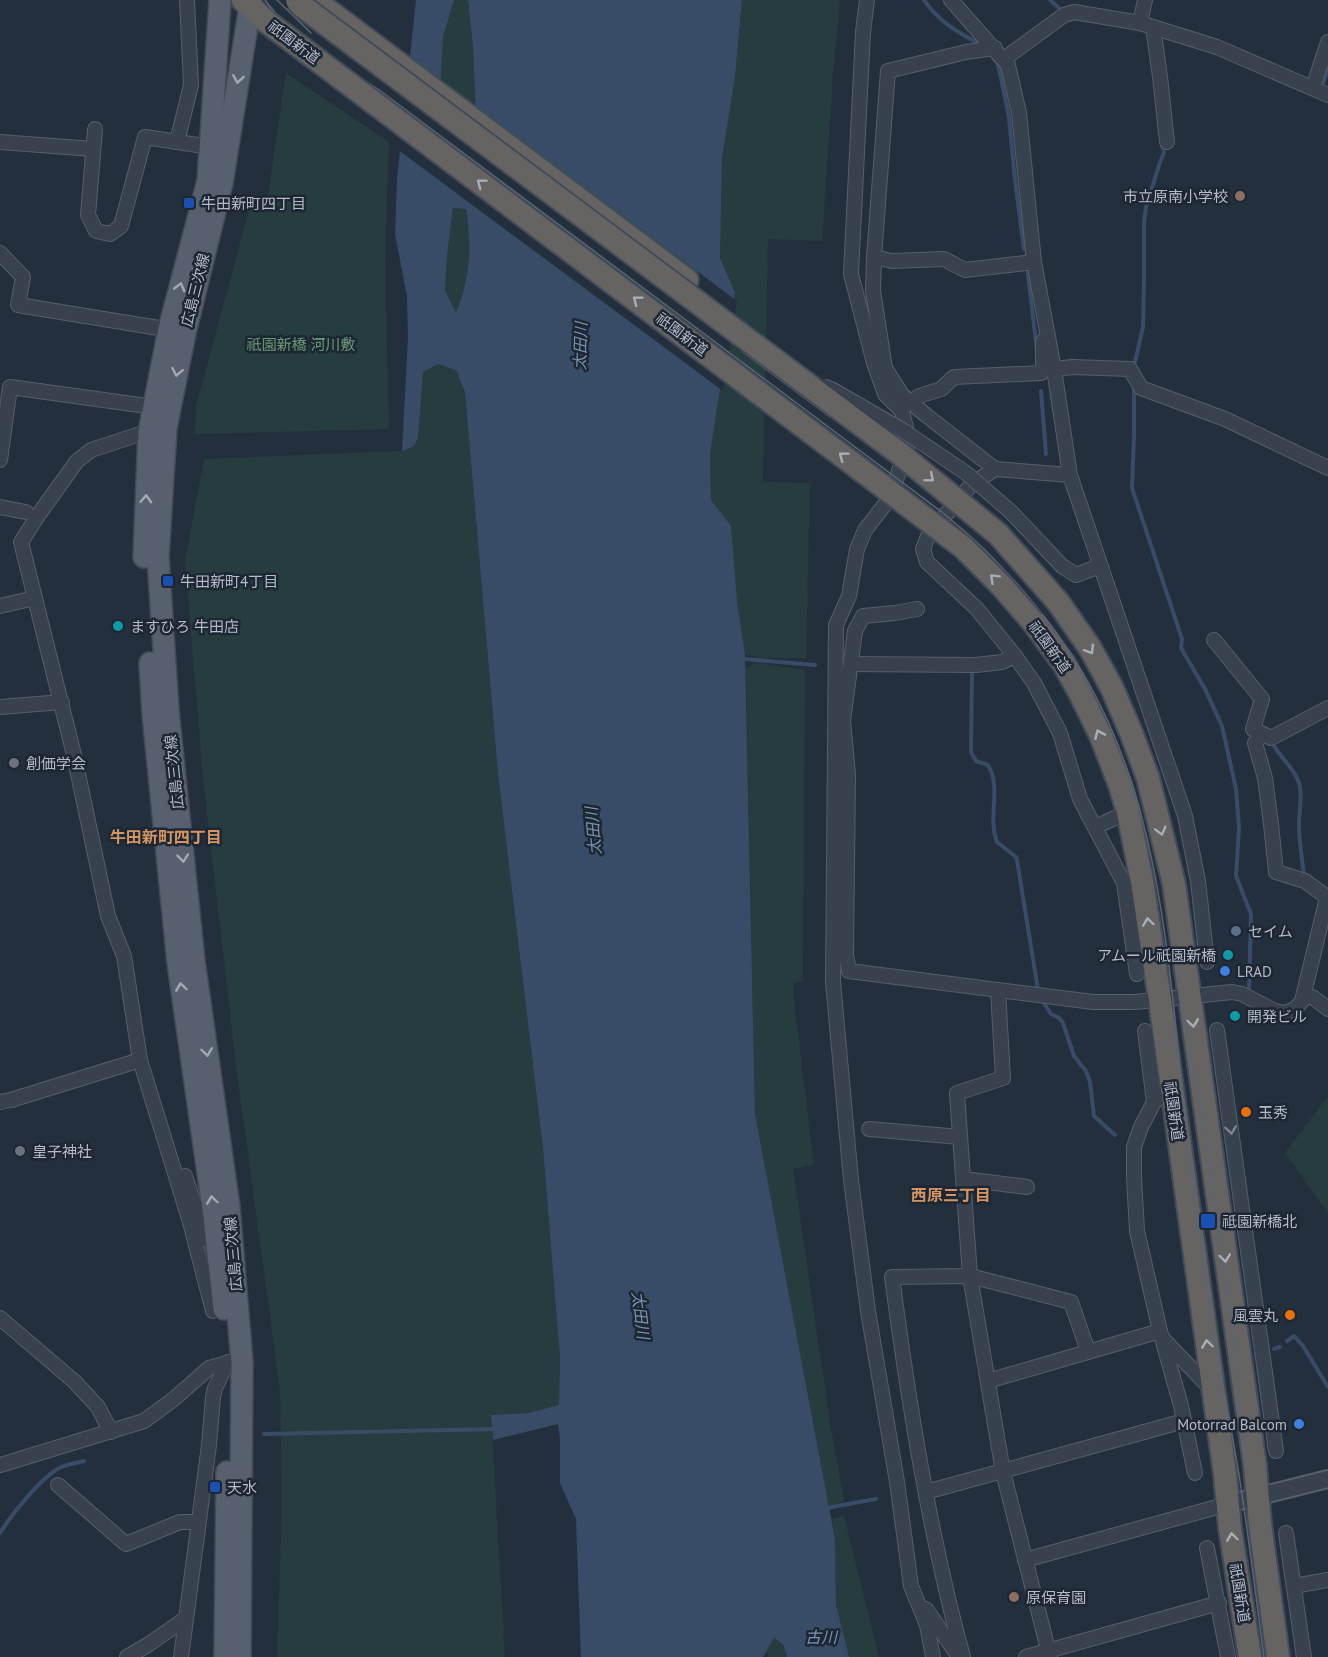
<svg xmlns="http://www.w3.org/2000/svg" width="1328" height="1657" font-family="'PT Sans','Noto Sans JP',sans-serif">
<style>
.green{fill:#263c3f}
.water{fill:#394c67;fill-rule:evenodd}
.pier{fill:#242f3e}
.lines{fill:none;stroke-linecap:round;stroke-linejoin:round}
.stream{stroke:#394c67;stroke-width:4}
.minor-casing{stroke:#565f6c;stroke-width:16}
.tertiary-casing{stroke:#565f6c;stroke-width:20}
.primary-casing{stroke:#414a57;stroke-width:24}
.trunk-casing{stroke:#434c59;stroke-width:26}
.minor{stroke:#38414e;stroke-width:14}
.tertiary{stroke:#38414e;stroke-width:16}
.primary{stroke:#56606e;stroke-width:21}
.trunk{stroke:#656462;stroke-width:22}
.tram{stroke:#5a6575;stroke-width:1.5}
.minor-bridge-casing{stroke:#565f6c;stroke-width:16;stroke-linecap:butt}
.trunk-bridge-casing{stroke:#434c59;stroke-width:26;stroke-linecap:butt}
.minor-bridge{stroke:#38414e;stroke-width:14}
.trunk-bridge{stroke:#656462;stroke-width:22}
.oneway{stroke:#a1aab7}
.oneway2{stroke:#a8afba}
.oneway3{stroke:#7c8592}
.education-dot{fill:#8d6e63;stroke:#1d2633;stroke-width:2}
.transit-dot{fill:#1a4fb4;stroke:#1d2633;stroke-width:2}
.culture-dot{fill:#0f9aa8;stroke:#1d2633;stroke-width:2}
.worship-dot{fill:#6b7280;stroke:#1d2633;stroke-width:2}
.service-dot{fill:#5c6f8a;stroke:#1d2633;stroke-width:2}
.shop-dot{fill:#3f7fe0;stroke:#1d2633;stroke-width:2}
.food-dot{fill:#e8710a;stroke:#1d2633;stroke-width:2}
.labels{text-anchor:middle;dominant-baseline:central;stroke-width:5;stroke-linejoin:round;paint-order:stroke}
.street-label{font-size:15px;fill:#b4bcc9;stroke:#1d2633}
.poi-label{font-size:15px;fill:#b4bcc9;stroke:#1d2633;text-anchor:start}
.park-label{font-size:15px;fill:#6b9a76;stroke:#1d2633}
.water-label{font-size:16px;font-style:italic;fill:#7c92b1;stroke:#1d2633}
.neighbourhood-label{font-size:16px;font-weight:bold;fill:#d59563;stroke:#1d2633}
</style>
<rect width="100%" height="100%" fill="#242f3e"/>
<g class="green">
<polygon points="454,0 468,0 473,47 476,117 440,90 443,37"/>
<polygon points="742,0 840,0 833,74 822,241 768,239 763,482 810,483 806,658 763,658 745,654 737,602 711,500 710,454 735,292 720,258 722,158 735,77"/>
<polygon points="286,73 389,142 385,259 389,429 195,434 196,406 249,210 268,194"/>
<polygon points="453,208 465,209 470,235 467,277 456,314 445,290 447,256"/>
<polygon points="438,363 456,370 465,392 498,774 543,1148 560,1358 559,1405 529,1413 491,1415 505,1657 277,1657 282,1505 280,1391 236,1066 204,788 185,561 204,459 402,451 414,446 418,438 423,372"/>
<polygon points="756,663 805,670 803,981 794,983 794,1001 814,1165 793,1169 831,1428 844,1501 829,1506 755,1114 746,668"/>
<polygon points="1328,1096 1328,1213 1285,1153"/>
<path d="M844 1516 879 1657H849C844 1640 837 1621 836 1603 835 1574 837 1547 832 1519Z"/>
<polygon points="774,1638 783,1644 787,1657 769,1657 766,1651"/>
</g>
<path class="water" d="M416 0H454L443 37 440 90 476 117 473 47 468 0H742L735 77 722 158 720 258 735 292 710 454 711 500 731 526 737 602 745 654 755 1114 835 1539 836 1605 849 1657H787L783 1644 774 1638 763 1657H581L576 1519 560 1483V1438L558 1424 493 1440 491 1415 529 1413 559 1405 560 1358 543 1148 498 774 465 392 456 370 438 364 423 372 418 438 414 446 402 451 408 337 407 296 395 234 397 179ZM453 208 466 209C472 247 470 277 456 313L445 290 447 256Z"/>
<polygon class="pier" points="407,54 444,82 443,90 473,116 472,103 737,301 723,391 397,149"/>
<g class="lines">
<g class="stream">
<path d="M924 0C937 20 957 32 978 43"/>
<polyline points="1050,0 1059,8"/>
<polyline points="993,58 998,64 1009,117 1015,180 1024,249"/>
<polyline points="1322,86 1328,69"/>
<polyline points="1027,266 1037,351"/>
<polyline points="1135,362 1143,327 1144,279 1144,222 1146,207 1160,162 1164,153 1162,143"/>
<polyline points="1134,390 1134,436 1132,488 1182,639 1181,648 1205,689 1222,726 1236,789 1239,828 1236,876 1251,914 1249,992"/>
<polyline points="1041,391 1046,454"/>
<polyline points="745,659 815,665"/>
<path d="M969 670H972L971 752 976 761 988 765C1002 788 987 817 997 842L1016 857 1017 860 1038 990"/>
<path d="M1273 744C1280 758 1294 767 1299 783 1303 796 1299 810 1299 824 1299 841 1302 859 1304 875"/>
<polyline points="1042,1000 1051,1014 1059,1018 1063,1023 1074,1056 1086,1071 1090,1082 1094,1116 1115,1135"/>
<polyline points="1287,1341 1294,1336 1303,1346 1328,1387"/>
<polyline points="1274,1349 1280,1347"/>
<polyline points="264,1434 495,1429"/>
<polyline points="826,1508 876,1499"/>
<path d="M0 1533C12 1514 41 1477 61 1467 68 1464 77 1463 84 1461"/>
</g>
<g class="minor-casing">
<g id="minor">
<polyline points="867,0 863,32 851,274 874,363 885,394 902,411 909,441 890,498 865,530 857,549 849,596 836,625 833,982 851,1180 868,1311 897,1482 911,1586 927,1625 933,1657"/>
<polyline points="951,0 1008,65 1019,113 1034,262 1054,369 1070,475 1185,816 1198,881 1207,962"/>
<polyline points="1140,23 1145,0"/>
<polyline points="1153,27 1160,77 1167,142"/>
<polyline points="995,48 966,52 888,71 874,257 873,291 885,368 902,395 927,416 995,469"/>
<polyline points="1004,59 1064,15 1074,12 1140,23 1217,47 1328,95"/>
<polyline points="1313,88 1328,42"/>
<polyline points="95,129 88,215 96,231 110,234 121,226 145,137 217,148"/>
<polyline points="0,142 93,149"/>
<polyline points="177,142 191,85 187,0"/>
<polyline points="0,253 23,277 18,305 177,331"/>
<polyline points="874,257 892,261 944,259 965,270 1034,262"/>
<polyline points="1054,369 1073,367 1130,369 1141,388 1225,419 1328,468"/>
<polyline points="911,403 919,396 941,389 954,377 1041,373 1043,370 1043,341"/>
<polyline points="154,431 140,434 91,450 77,461 39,514 21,542 74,755 108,916 124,956 140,1060 190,1222 213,1311"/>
<polyline points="0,460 10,387 154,407"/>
<polyline points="1070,475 995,469 972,484 929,534 923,549 927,562 977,609 1015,656 1034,683 1060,733 1080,799 1124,883 1137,974"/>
<polyline points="0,507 26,512"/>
<polyline points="1011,512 1062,566 1076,575 1100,566"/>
<polyline points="0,606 35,598"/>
<polyline points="917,609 895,613 863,616 855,631 843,721 848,774 846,955 849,971 1093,1002 1135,1002 1232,992 1242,994 1275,1011 1285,1013 1295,1009 1302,1001 1327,898"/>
<polyline points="1214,640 1262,699 1253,729 1271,738 1328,708"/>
<polyline points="851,664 976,665 1002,662 1015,656"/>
<polyline points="0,707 62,702"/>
<polyline points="1262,735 1255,743 1265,778 1271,824 1276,872 1305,881 1328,898"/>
<polyline points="1095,827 1128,812"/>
<polyline points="998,990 1003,1078 957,1093 970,1276 1003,1472 1050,1657"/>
<polyline points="1304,995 1314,998 1328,1009"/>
<polyline points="1217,1030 1276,1451"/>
<polyline points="1145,1031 1154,1102"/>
<polyline points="1171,1086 1154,1102 1141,1127 1134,1147 1134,1177 1137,1231 1160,1331 1181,1406 1195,1473"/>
<polyline points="0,1102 11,1100 140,1060"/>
<polyline points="869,1129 960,1137"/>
<polyline points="185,1176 197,1213 203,1237 217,1244"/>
<polyline points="964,1179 1027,1187"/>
<polyline points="0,1318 75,1382 98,1407 111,1432"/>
<polyline points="1164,1340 1213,1391"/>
<polyline points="988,1381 1160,1331"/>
<polyline points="0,1465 144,1421 174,1399 209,1368 231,1362"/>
<polyline points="58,1485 126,1544 180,1522 198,1522"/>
<polyline points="926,1492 1184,1421"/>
<polyline points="1286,1533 1304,1657"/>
<polyline points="1207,1548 1228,1657"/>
<polyline points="1025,1560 1228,1504"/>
<polyline points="1294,1586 1328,1580"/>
<polyline points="926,1609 959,1657"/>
<polyline points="127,1657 149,1644 185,1619"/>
<polyline points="181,1657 209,1445 213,1397 215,1388 228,1362"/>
<path d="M963 1657C929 1532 909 1405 892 1277L970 1276 1071 1302 1088 1351"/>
<polyline points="1026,1657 1219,1603"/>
</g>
</g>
<g class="tertiary-casing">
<polyline id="tertiary" points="1228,1504 1328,1479"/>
</g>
<g class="primary-casing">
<g id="primary">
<polyline points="144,557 149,432 169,329 208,181 220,0"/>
<polyline points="150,663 153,714 178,963 213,1208 224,1309"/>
<polyline points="225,1657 227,1472"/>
<polyline points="240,1657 242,1362 229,1207 194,961 168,711 158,557 166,428 185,333 222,183 251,0"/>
</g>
</g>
<g class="trunk-casing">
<g id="trunk">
<polyline points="243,0 267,22"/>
<polyline points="314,0 687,280"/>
<polyline points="1058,602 1090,648 1112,688 1132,735 1148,778 1174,884 1255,1466 1260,1524 1278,1657"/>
<polyline points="1033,622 1064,664 1080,693 1101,736 1120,785 1128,812 1142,881 1160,1000 1225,1474 1230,1528 1250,1657"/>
</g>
</g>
<use href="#minor" class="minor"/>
<use href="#tertiary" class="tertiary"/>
<use href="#primary" class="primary"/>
<use href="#trunk" class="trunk"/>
<g class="tram">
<path d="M265 0C293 39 343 66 382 92L943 513C960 527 978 542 993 558 1030 596 1063 638 1089 684 1173 832 1170 1020 1193 1185 1201 1239 1207 1294 1216 1348 1224 1393 1233 1437 1240 1481 1249 1540 1256 1598 1264 1657"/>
<polyline points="277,0 311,33"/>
<polyline points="743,352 830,417"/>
<polyline points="1179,989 1203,1119 1234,1341 1246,1470"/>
</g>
<g class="minor-bridge-casing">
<polyline id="minor-bridge" points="823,386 833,390 904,431 966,473 1011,512"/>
</g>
<g class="trunk-bridge-casing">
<g id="trunk-bridge">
<polyline points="297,0 302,6 899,453 998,534 1058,602"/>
<polyline points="267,22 860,469 964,548 1000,584 1033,622"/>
</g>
</g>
<use href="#minor-bridge" class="minor-bridge"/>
<use href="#trunk-bridge" class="trunk-bridge"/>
</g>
<defs><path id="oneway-chevron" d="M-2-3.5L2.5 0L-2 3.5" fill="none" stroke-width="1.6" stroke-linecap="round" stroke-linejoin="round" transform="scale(1.5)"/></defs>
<g class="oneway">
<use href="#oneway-chevron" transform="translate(238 79) rotate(99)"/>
<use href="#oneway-chevron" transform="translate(180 287) rotate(-75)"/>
<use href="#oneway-chevron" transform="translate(177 372) rotate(101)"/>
<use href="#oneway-chevron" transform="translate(146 499) rotate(-88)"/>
<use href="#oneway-chevron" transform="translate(183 858) rotate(84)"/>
<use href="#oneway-chevron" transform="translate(181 987) rotate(-98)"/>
<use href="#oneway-chevron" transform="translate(207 1052) rotate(82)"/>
<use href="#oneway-chevron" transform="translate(212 1200) rotate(-98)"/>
</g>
<g class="oneway2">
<use href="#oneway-chevron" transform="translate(481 183) rotate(-143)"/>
<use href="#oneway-chevron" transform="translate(637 300) rotate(-143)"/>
<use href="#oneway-chevron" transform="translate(843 456) rotate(-143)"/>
<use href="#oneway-chevron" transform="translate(930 478) rotate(40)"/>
<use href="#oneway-chevron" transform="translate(994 578) rotate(-135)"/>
<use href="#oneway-chevron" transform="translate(1090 650) rotate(58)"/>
<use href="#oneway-chevron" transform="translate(1099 734) rotate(-114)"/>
<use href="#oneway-chevron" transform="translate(1161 831) rotate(76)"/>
<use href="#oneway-chevron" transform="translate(1148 922) rotate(-98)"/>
<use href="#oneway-chevron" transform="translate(1193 1023) rotate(82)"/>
<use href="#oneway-chevron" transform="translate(1225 1258) rotate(82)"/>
<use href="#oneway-chevron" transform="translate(1207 1344) rotate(-98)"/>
<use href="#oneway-chevron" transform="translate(1232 1537) rotate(-98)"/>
</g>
<use class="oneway3" href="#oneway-chevron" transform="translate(1231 1130) rotate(82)"/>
<g class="education-dot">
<circle cx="1240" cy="196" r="6"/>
<circle cx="1014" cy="1597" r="6"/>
</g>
<g class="transit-dot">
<rect x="183" y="197" width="12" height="12" rx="3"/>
<rect x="162" y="575" width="12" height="12" rx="3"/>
<rect x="1200" y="1213" width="16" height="16" rx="3"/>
<rect x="209" y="1481" width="12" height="12" rx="3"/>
</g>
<g class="culture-dot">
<circle cx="118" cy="626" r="6"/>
<circle cx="1228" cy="955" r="6"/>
<circle cx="1235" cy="1016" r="6"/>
</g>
<g class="worship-dot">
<circle cx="14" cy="763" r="6"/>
<circle cx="20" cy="1151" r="6"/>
</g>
<circle class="service-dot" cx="1236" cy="931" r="6"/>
<g class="shop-dot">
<circle cx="1225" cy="971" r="6"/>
<circle cx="1299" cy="1424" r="6"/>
</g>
<g class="food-dot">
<circle cx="1246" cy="1112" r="6"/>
<circle cx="1290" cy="1315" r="6"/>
</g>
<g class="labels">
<g class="street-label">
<text transform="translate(294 42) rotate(37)">祇園新道</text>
<text transform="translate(195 290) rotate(-76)">広島三次線</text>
<text transform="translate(682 334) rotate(37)">祇園新道</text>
<text transform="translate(1050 647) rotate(54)">祇園新道</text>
<text transform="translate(174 772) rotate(-96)">広島三次線</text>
<text transform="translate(1174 1111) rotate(82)">祇園新道</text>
<text transform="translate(233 1254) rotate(-95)">広島三次線</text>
<text transform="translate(1240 1593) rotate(81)">祇園新道</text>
</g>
<g class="poi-label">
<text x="1228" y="196" text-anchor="end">市立原南小学校</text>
<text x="201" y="203">牛田新町四丁目</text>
<text x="180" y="581">牛田新町4丁目</text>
<text x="130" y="626">ますひろ 牛田店</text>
<text x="26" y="763">創価学会</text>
<text x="1248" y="931">セイム</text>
<text x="1216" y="955" text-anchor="end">アムール祇園新橋</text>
<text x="1237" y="971">LRAD</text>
<text x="1247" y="1016">開発ビル</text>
<text x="1258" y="1112">玉秀</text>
<text x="32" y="1151">皇子神社</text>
<text x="1222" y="1221">祗園新橋北</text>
<text x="1278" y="1315" text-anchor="end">風雲丸</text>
<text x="1287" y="1424" text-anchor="end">Motorrad Balcom</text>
<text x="227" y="1487">天水</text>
<text x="1026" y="1597">原保育園</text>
</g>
<g class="park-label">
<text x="301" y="344">祇園新橋 河川敷</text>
</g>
<g class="water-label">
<text transform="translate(580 346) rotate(-88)">太田川</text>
<text transform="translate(593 831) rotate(-95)">太田川</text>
<text transform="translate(641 1315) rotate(83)">太田川</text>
<text x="821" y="1637">古川</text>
</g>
<g class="neighbourhood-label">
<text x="166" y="837">牛田新町四丁目</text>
<text x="951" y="1195">西原三丁目</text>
</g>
</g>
</svg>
